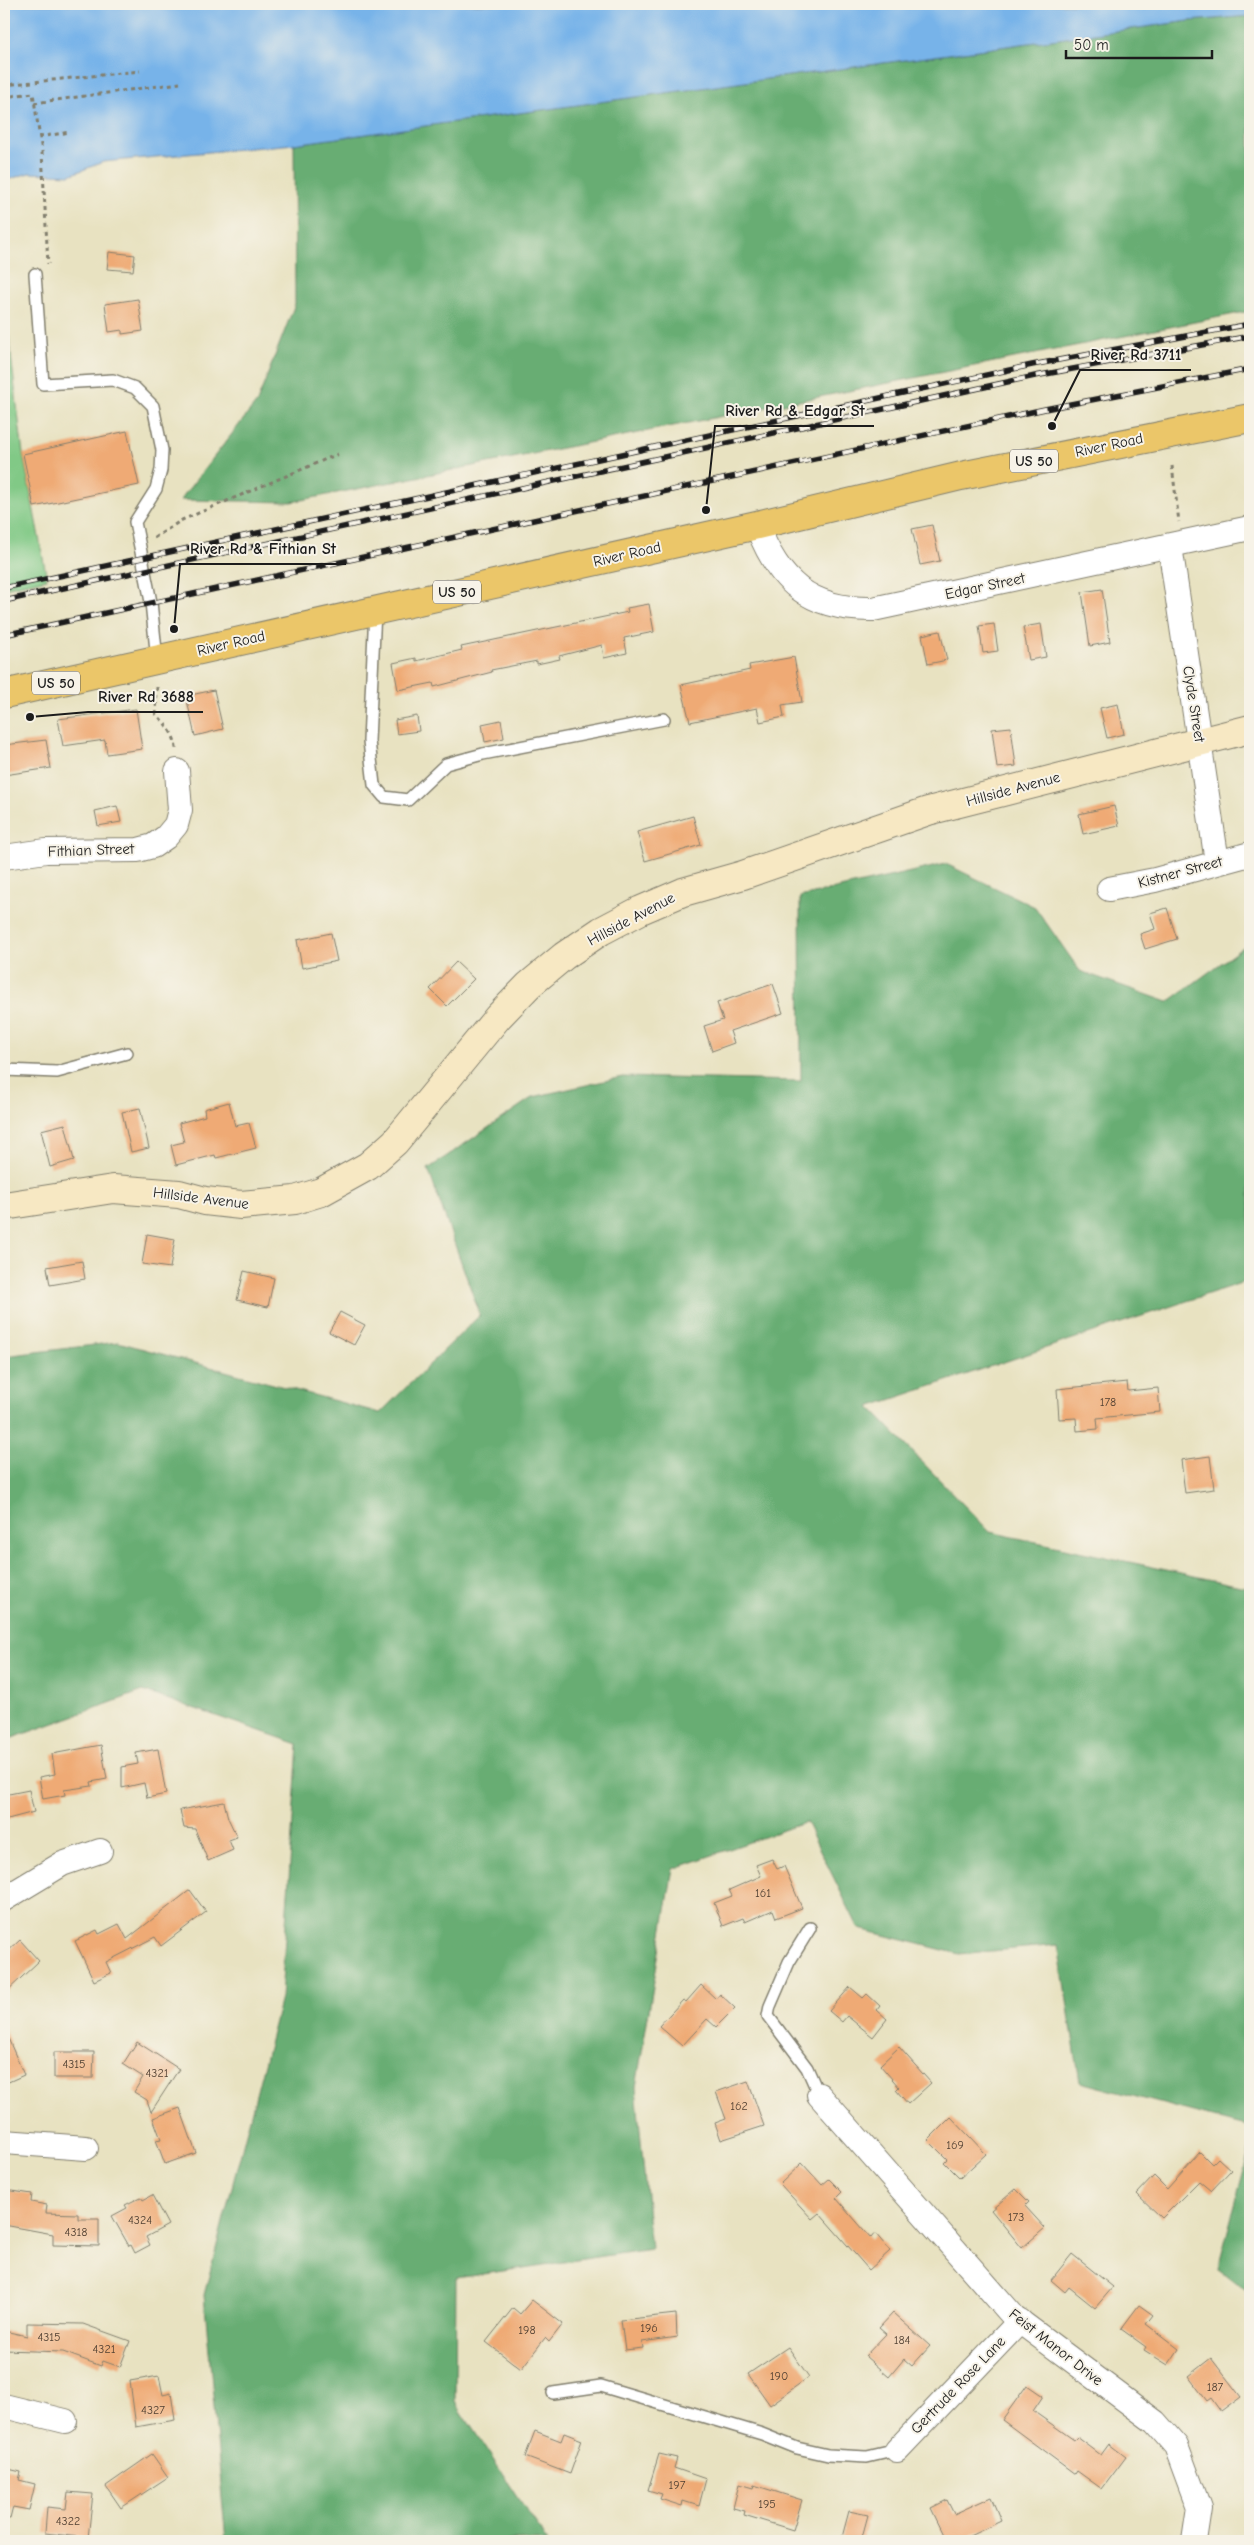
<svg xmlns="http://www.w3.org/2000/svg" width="1254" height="2545" font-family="'Comic Neue',sans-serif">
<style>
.green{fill:#81c986;stroke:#4e7251}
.forest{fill:#68ad73;stroke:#426448}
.water{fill:#77b3e9;stroke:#4a6882}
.building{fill:#efaa74}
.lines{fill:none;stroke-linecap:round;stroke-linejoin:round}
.lane-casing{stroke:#827f6e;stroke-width:14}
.street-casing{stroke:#827f6e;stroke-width:26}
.secondary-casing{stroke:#827f6e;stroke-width:30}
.primary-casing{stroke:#827f6e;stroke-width:30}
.path{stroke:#827f6e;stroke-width:3;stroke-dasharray:4 4;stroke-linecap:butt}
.lane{stroke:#fff;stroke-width:11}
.street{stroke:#fff;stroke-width:24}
.secondary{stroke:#f7e8c3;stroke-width:28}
.primary{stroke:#ebc669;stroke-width:28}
.rail-casing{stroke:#1c1c1c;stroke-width:5.5}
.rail{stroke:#f7f3e8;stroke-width:4;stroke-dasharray:11;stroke-linecap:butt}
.labels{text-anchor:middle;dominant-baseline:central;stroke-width:4;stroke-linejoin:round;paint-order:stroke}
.number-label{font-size:12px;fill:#514032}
.shield{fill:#f7f3e8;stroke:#5e5c59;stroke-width:1}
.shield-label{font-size:14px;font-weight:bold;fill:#1c1c1c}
.street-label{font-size:15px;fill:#1c1c1c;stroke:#f7f3e8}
.leader{fill:none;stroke:#1c1c1c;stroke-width:2}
.callout-dot{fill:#1c1c1c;stroke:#f7f3e8;stroke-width:2}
.callout-label{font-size:16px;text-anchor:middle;font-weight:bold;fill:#1c1c1c;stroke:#f7f3e8;stroke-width:4;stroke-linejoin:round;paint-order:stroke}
</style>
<rect width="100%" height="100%" fill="#f7f3e8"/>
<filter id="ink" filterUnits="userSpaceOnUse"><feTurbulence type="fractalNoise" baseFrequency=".02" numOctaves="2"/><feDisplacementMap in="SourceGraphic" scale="10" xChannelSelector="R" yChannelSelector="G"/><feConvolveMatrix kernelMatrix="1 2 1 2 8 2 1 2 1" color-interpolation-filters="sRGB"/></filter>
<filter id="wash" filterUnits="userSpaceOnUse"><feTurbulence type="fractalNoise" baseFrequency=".0096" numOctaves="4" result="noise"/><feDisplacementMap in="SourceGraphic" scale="20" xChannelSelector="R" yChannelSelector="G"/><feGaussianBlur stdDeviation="1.12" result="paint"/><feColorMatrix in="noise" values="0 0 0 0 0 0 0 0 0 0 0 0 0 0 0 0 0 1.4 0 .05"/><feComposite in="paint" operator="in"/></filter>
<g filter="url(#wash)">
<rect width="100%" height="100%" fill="#e8e2c1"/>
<polygon class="green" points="4,298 23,454 47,579 4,588"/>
<g class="forest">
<polygon points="1250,16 1250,311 292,502 180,500 257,402 295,304 294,144 1189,21"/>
<polygon points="946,864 1035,907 1080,971 1168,1002 1250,942 1250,1280 869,1407 990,1532 1250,1588 1250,2127 1080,2082 1058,1945 959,1954 859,1929 806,1822 673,1869 636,2087 651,2249 456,2278 455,2402 547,2541 226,2541 204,2295 281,1998 298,1744 143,1691 4,1741 4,1356 118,1342 380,1413 480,1315 428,1169 533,1097 622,1077 801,1081 800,897"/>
<polygon points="1250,2148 1250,2293 1218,2268"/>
</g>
<polygon class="water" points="4,4 1250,4 1250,16 1189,21 294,144 103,162 70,175 29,173 4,181"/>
<g id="blocks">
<g class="building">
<polygon points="109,252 135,255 133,271 107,269"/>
<polygon points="138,299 143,331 122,334 122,330 109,332 105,304"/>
<polygon points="127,431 139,485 34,507 23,454"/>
<polygon points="932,525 940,561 920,565 912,529"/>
<polygon points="1102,589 1110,642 1090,646 1082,592"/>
<polygon points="649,604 654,632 624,638 627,653 604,658 602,645 559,656 560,659 537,664 537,661 491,670 492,672 434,687 433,683 398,690 393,663 416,658 416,661 462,650 461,647 628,612 627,608"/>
<polygon points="994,624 998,651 983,653 979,626"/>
<polygon points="1041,624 1046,657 1029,660 1023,627"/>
<polygon points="940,631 947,660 928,664 922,635"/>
<polygon points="794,657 802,702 782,705 784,717 760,722 757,708 690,722 681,685 750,670 749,665"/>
<polygon points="214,690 223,729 195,736 186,696"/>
<polygon points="1118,704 1124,734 1107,738 1100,708"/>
<polygon points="136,709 142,749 107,754 105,740 63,746 58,719"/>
<polygon points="417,716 419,731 397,734 395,720"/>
<polygon points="501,720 504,738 485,742 482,724"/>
<polygon points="1011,727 1016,766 997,768 992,729"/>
<polygon points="46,740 51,768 4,775 4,745"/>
<polygon points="117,806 121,822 98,826 95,811"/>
<polygon points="1114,806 1119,826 1083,834 1079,814"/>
<polygon points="693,816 701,845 645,861 637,832"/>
<polygon points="1167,908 1177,939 1145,949 1140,934 1155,929 1150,913"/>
<polygon points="331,933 337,961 302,968 297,940"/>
<polygon points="456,962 474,979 447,1006 430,989"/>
<polygon points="773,984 783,1013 730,1031 734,1043 712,1051 704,1026 723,1020 717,1003"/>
<polygon points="229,1102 235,1126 249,1123 256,1148 216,1158 215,1155 176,1165 171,1145 184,1142 179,1123 205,1116 204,1109"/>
<polygon points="140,1108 149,1148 131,1152 122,1112"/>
<polygon points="65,1124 74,1160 50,1167 41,1130"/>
<polygon points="147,1234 175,1239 170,1268 142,1264"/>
<polygon points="82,1261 85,1279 50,1285 47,1267"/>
<polygon points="244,1271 274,1278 268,1307 237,1300"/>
<polygon points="340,1312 365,1325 354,1345 329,1332"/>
<polygon points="1127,1382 1128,1391 1158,1388 1160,1412 1097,1418 1098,1429 1077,1431 1076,1418 1059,1419 1057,1389"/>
<polygon points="1210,1456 1214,1489 1185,1493 1181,1460"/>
<polygon points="101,1745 107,1779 91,1782 92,1786 64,1790 65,1795 43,1799 39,1777 55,1774 52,1754"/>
<polygon points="158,1749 166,1794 147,1798 144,1783 122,1788 122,1767 138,1764 136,1753"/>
<polygon points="29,1790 34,1812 4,1820 4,1795"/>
<polygon points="224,1802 228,1818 237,1837 229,1840 233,1850 208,1861 195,1829 184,1828 180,1810"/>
<polygon points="772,1859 777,1869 784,1866 802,1908 776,1918 773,1910 745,1922 743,1918 723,1926 714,1903 732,1896 729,1890 761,1876 756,1865"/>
<polygon points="190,1890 206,1912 161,1946 155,1937 106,1962 111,1973 94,1981 75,1941 97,1930 99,1934 119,1924 127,1939"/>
<polygon points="20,1940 39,1961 4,1994 4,1955"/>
<polygon points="701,1985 716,1999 720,1994 735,2008 716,2027 707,2019 682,2046 659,2026 683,2000 686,2002"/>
<polygon points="850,1987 863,1998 867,1994 880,2006 877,2010 887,2019 873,2037 847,2016 842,2022 829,2011"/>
<polygon points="4,2029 24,2075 4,2084"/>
<polygon points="137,2042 179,2069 151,2112 147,2100 134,2092 143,2077 123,2064"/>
<polygon points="899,2047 931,2083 908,2104 896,2090 899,2087 880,2065"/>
<polygon points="54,2052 94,2052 93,2078 54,2078"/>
<polygon points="748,2081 764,2126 721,2140 715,2123 726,2119 716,2092"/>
<polygon points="180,2108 196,2153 165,2164 156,2140 161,2139 153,2118"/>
<polygon points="951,2117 986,2154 960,2178 944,2162 947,2159 928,2140"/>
<polygon points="1200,2152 1212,2164 1218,2158 1231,2170 1211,2191 1199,2181 1162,2218 1137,2194 1154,2176 1167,2189"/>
<polygon points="802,2163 822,2185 829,2179 842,2192 836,2198 871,2238 875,2233 890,2251 869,2270 819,2213 812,2219 780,2184"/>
<polygon points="1016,2189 1029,2202 1025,2206 1045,2228 1022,2248 991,2210"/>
<polygon points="6,2190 32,2194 31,2202 47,2205 46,2213 78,2214 78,2219 99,2219 99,2246 53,2245 53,2234 4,2225"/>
<polygon points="152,2195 168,2225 146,2237 150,2245 135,2253 131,2245 129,2246 112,2216 127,2208 125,2205 141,2197 143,2200"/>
<polygon points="1072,2254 1113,2287 1095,2308 1069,2287 1065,2292 1051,2280"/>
<polygon points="532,2300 563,2324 549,2342 545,2338 521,2369 486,2342 513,2308 520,2314"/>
<polygon points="1139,2305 1153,2315 1146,2324 1179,2349 1168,2365 1144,2350 1146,2347 1121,2329"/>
<polygon points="893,2313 930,2346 912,2366 904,2359 889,2377 865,2356 886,2334 879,2328"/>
<polygon points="676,2314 677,2337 642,2342 643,2348 625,2350 621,2320"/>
<polygon points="27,2323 83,2324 130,2341 120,2367 103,2361 101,2366 63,2352 4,2350 4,2331 27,2336"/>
<polygon points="788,2347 809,2377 770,2405 748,2374"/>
<polygon points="1211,2358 1241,2397 1221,2412 1211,2398 1207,2401 1188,2376"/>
<polygon points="159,2376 163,2395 171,2393 175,2420 136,2427 130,2381"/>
<polygon points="1027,2385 1043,2396 1033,2411 1074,2440 1077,2437 1101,2455 1109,2444 1126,2457 1102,2489 1077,2471 1075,2474 1002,2420"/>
<polygon points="535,2431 561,2441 564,2433 582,2440 570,2474 525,2457"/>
<polygon points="152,2454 168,2477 121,2508 106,2486"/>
<polygon points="659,2454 677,2458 674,2468 706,2479 699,2506 683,2501 682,2506 660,2499 662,2494 648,2490"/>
<polygon points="4,2468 21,2472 19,2480 35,2484 29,2510 13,2507 10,2519 4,2518"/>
<polygon points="739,2484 753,2488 754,2485 802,2500 793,2530 744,2515 745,2511 733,2508"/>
<polygon points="68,2492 93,2494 88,2538 45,2533 47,2507 66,2509"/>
<polygon points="991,2497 1001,2521 959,2541 947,2541 931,2508 947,2500 954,2514"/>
<polygon points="849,2511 868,2515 861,2541 841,2541"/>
</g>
</g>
</g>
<g filter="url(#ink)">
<use href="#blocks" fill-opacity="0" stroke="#827f6e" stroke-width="1"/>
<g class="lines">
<g class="lane-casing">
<g id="lane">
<polyline points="35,274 43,384 113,380 135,388 153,406 162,450 161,470 156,489 135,522 151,602 157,660"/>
<polyline points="375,610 369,741 374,785 384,797 408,800 446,764 483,754 664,719"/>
<polyline points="4,1070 57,1072 127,1053"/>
<polyline points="810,1928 789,1962 770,2006 768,2016 807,2068 819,2095"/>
<polyline points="553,2393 601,2386 762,2434 797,2448 828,2455 867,2457 897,2450"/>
</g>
</g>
<g class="street-casing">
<g id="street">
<path d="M757 525C778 582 810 610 873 609L1250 528"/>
<polyline points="1170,546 1217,862"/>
<polyline points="4,857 46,851 138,850 153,846 166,837 176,825 180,810 177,771"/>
<polyline points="1109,889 1155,880 1250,854"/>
<polyline points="4,1899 62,1864 100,1851"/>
<polyline points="819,2095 1014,2317 1155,2422 1176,2446 1199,2508 1194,2541"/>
<polyline points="4,2142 86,2148"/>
<polyline points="4,2406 65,2421"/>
<polyline points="897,2450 1020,2321"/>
</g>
</g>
<g class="secondary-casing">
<polyline id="secondary" points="4,1206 113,1189 179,1194 205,1201 241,1205 295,1200 321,1192 368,1166 395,1142 498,1017 529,985 564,956 601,931 641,910 683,892 743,875 928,811 1250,729"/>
</g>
<g class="primary-casing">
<polyline id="primary" points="4,694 757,525 961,476 1250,418"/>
</g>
<g class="path">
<polyline points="4,85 140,71"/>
<polyline points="4,97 33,93 42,152 48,264"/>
<polyline points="34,103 180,83"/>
<polyline points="39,137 70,132"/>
<polyline points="1172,466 1179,522"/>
<polyline points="154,538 182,520 338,454"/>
<path d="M157 687 156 714C166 724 176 736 176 750"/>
</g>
<use href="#lane" class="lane"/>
<use href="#street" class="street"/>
<use href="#secondary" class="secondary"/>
<use href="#primary" class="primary"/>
<g class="rail-casing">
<g id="rail">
<polyline points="4,588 1032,365 1250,324"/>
<polyline points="4,601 1035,376 1250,336"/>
<polyline points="4,635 1045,409 1250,369"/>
</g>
</g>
<use href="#rail" class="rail"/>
</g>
</g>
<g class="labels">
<g class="number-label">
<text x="1108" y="1402">178</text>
<text x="763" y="1893">161</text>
<text x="74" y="2064">4315</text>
<text x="157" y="2073">4321</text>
<text x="739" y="2106">162</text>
<text x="955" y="2145">169</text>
<text x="1016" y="2217">173</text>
<text x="140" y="2220">4324</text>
<text x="76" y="2232">4318</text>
<text x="649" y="2328">196</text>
<text x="527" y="2330">198</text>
<text x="49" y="2337">4315</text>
<text x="902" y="2340">184</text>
<text x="104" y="2349">4321</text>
<text x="779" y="2376">190</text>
<text x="1215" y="2387">187</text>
<text x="153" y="2410">4327</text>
<text x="677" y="2485">197</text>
<text x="767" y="2504">195</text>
<text x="68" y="2521">4322</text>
</g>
<g class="shield">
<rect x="1010" y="449.5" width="48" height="23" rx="4"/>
<rect x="433" y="580.5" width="48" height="23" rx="4"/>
<rect x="32" y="671.5" width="48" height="23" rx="4"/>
</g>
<g class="shield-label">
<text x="1034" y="461">US 50</text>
<text x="457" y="592">US 50</text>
<text x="56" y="683">US 50</text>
</g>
<g class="street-label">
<text transform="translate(1109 445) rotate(-12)">River Road</text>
<text transform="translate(627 554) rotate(-13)">River Road</text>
<text transform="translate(985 586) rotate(-12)">Edgar Street</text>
<text transform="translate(231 643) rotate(-13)">River Road</text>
<text transform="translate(1194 704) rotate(81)">Clyde Street</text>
<text transform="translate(1013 789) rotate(-15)">Hillside Avenue</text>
<text transform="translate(91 850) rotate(-2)">Fithian Street</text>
<text transform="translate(1180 872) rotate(-15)">Kistner Street</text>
<text transform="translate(631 919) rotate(-28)">Hillside Avenue</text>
<text transform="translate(201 1198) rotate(7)">Hillside Avenue</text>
<text transform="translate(1056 2347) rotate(38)">Feist Manor Drive</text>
<text transform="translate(958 2385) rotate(-46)">Gertrude Rose Lane</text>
</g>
</g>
<path class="leader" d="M1052 426L1080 370H1191M706 510L715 426H874M174 629L180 564H346M30 717L88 712H203"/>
<g class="callout-dot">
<circle cx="1052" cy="426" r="5"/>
<circle cx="706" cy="510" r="5"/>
<circle cx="174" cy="629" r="5"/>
<circle cx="30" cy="717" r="5"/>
</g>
<g class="callout-label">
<text x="1136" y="360">River Rd 3711</text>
<text x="795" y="416">River Rd &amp; Edgar St</text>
<text x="263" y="554">River Rd &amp; Fithian St</text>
<text x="146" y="702">River Rd 3688</text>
</g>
<rect width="1254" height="2545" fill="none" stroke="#f7f3e8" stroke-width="20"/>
<path d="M1066 50v8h146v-8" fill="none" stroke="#1c1c1c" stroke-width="2.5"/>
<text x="1074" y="50" font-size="15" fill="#1c1c1c" stroke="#f7f3e8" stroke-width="4" paint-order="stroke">50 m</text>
</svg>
